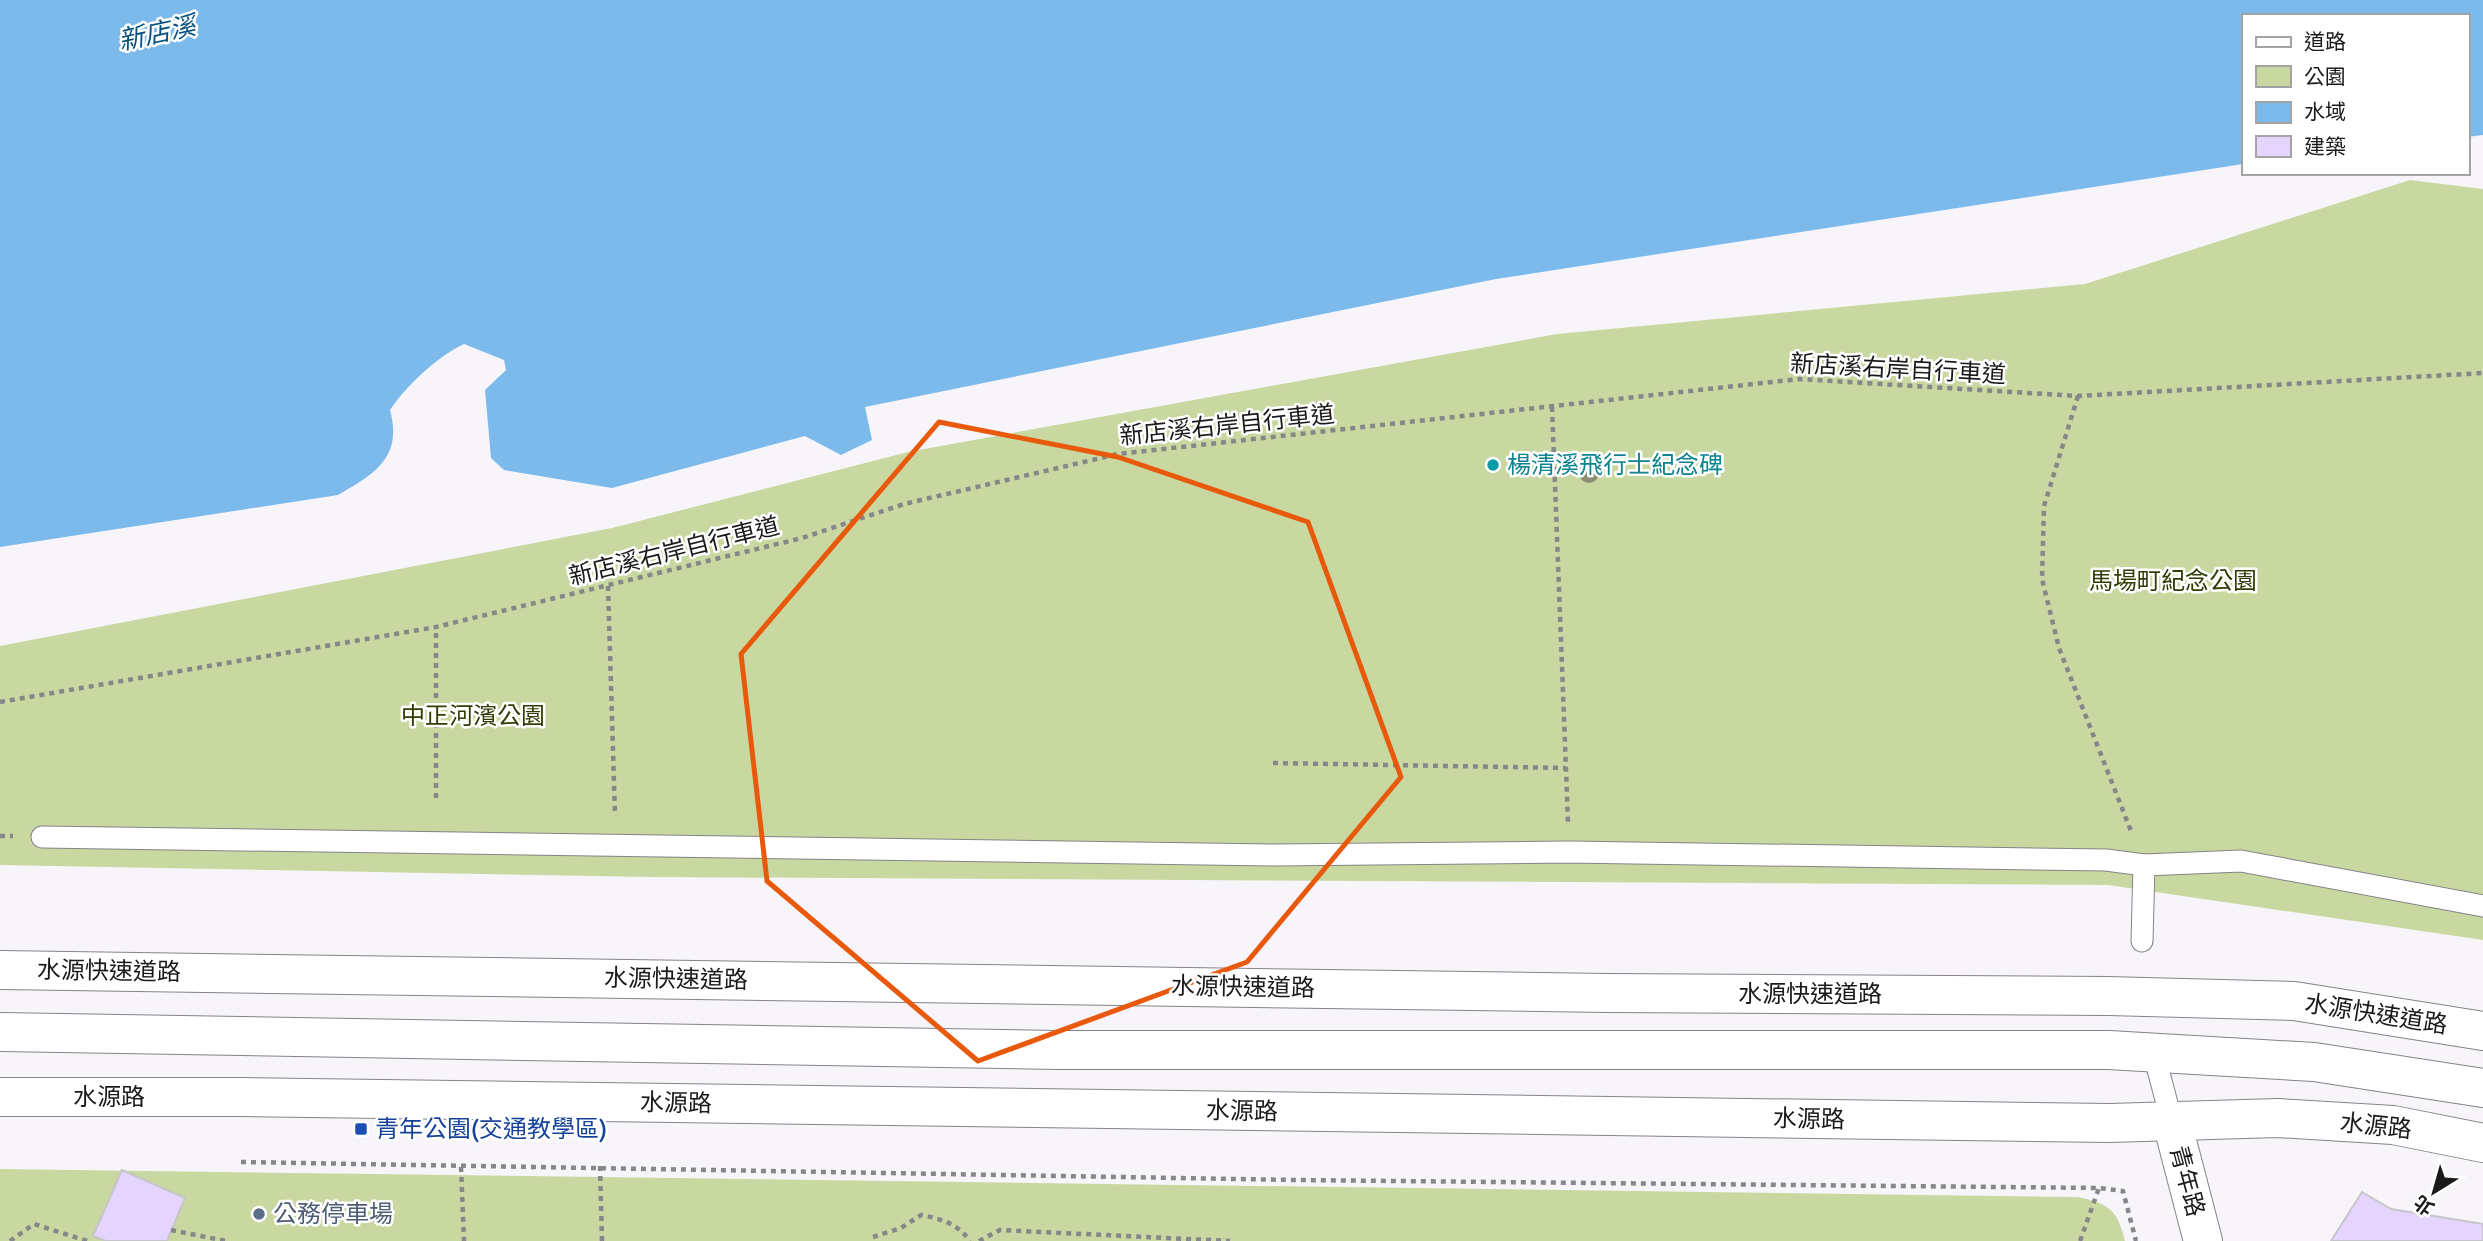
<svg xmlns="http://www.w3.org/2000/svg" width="2483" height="1241" font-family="Signika,'Noto Sans TC',sans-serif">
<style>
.green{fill:#c9d8a0}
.water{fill:#7cbaec}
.building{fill:#e5d4fd;stroke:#c6c5c9;stroke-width:2}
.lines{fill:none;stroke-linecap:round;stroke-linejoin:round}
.lane-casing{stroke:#858387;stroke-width:23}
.secondary-casing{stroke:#858387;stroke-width:40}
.highway-casing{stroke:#858387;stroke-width:40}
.path{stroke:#878688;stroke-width:4.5;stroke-dasharray:5 5;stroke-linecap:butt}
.lane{stroke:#fff;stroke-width:21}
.secondary{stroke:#fff;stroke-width:38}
.highway{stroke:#fff;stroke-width:38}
.tree{fill:#8b8f72}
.marked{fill:none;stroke:#e8590c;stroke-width:5;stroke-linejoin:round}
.culture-dot{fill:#0f9aa8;stroke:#fff;stroke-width:2.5}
.transit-dot{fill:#1a4fb4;stroke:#fff;stroke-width:2.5}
.service-dot{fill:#5c6f8a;stroke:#fff;stroke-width:2.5}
.labels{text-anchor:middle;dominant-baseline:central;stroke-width:5;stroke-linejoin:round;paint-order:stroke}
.street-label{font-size:24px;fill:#1b1a1b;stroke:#fff}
.culture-label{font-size:24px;fill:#0d838f;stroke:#fff;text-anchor:start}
.park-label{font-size:24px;fill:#323c04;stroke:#fff}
.transit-label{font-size:24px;fill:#164399;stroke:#fff;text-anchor:start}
.service-label{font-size:24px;fill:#4e5e75;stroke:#fff;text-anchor:start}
.water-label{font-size:26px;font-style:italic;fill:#085281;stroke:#fff}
</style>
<rect width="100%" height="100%" fill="#f7f5f9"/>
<g class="green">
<polygon points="2410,180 2483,189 2483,940 2108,885 650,877 0,865 0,646 612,528 908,452 1557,334 2085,284"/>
<path d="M0 1169 2078 1197C2109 1204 2117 1209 2125 1241H0Z"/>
</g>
<path class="water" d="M0 0H2483V135L2467 137V16H2243V164L1496 279 865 407 872 440 841 455 805 436 612 488 504 470 491 458 485 390 506 370 504 360 464 344C438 356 406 386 390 410 403 458 374 474 338 495L0 547Z"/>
<g class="building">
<polygon points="122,1170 185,1198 167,1241 106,1241 93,1236"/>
<polygon points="2362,1192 2391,1209 2483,1224 2483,1241 2331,1241"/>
</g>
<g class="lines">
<g class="lane-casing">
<g id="lane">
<polyline points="42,837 1275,855 1569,852 2106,860 2144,865"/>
<polyline points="2142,941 2144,865 2241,861 2483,906"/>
<polyline points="2153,1051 2172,1122"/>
</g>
</g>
<g class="secondary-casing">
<g id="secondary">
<polyline points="0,1097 244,1097 2110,1123 2278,1118 2393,1125 2483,1143"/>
<polyline points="2172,1122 2203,1241"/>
</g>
</g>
<g class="highway-casing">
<g id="highway">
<polyline points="0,970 1607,993 2108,996 2294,1001 2483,1031"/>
<polyline points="0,1032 1058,1050 2109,1050 2314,1062 2483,1088"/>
</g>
</g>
<g class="path">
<polyline points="2078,396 2044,506 2042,579 2059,648 2131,831"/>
<polyline points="1552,407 1568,822"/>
<polyline points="608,586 615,816"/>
<polyline points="0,702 436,627 802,538 904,504 1118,454 1799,379 2078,396 2483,373"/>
<polyline points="1273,763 1566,768"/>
<polyline points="436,798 436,627"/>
<polyline points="0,836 13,836"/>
<polyline points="241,1162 1295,1180 2099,1188 2123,1191 2136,1241"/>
<polyline points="600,1166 602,1241"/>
<polyline points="461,1167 464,1241"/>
<polyline points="171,1230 226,1241"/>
<path d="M873 1237 901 1228 921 1215C941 1219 957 1223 970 1241"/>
<polyline points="10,1241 34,1224 87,1241"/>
<polyline points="979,1241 1000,1230 1230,1241"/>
<polyline points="2080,1241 2099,1188"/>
</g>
<use href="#lane" class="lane"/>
<use href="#secondary" class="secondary"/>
<use href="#highway" class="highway"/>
</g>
<circle class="tree" cx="1589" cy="473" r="10"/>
<path class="marked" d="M939 422 1118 457 1308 522 1401 777 1247 962 978 1061 767 881 741 654Z"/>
<circle class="culture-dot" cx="1493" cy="465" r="7"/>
<rect class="transit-dot" x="354" y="1122" width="14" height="14" rx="3.5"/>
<circle class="service-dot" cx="259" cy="1214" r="7"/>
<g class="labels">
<g class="street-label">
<text transform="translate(1898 369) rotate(3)">新店溪右岸自行車道</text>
<text transform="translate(1227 425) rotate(-6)">新店溪右岸自行車道</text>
<text transform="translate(674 551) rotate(-14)">新店溪右岸自行車道</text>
<text transform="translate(109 971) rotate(1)">水源快速道路</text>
<text transform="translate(676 979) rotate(1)">水源快速道路</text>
<text transform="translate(1243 987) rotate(1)">水源快速道路</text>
<text x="1810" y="994">水源快速道路</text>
<text transform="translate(2376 1014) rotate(9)">水源快速道路</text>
<text x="109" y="1097">水源路</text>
<text transform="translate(676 1103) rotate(1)">水源路</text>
<text transform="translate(1242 1111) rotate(1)">水源路</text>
<text transform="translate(1809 1119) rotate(1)">水源路</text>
<text transform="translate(2376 1126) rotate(6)">水源路</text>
<text transform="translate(2187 1181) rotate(75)">青年路</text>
</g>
<g class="culture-label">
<text x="1507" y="465">楊清溪飛行士紀念碑</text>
</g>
<g class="park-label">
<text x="2173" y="581">馬場町紀念公園</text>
<text x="473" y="716">中正河濱公園</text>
</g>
<g class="transit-label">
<text x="375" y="1129">青年公園(交通教學區)</text>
</g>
<g class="service-label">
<text x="273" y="1214">公務停車場</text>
</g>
<g class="water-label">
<text transform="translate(157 34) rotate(-12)">新店溪</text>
</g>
</g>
<rect x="2242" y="14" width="228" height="161" fill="#ffffff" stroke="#a4a3a4" stroke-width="2"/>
<rect x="2256" y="37" width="35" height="10" fill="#ffffff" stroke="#a4a3a4" stroke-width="2"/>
<text x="2304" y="49" font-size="21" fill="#1b1a1b">道路</text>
<rect x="2256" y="66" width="35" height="21" fill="#c9d8a0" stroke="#a4a3a4" stroke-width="2"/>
<text x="2304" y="84" font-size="21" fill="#1b1a1b">公園</text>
<rect x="2256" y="102" width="35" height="21" fill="#7cbaec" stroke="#a4a3a4" stroke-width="2"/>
<text x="2304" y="119" font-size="21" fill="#1b1a1b">水域</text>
<rect x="2256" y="136" width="35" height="21" fill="#e5d4fd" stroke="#a4a3a4" stroke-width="2"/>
<text x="2304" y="154" font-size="21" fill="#1b1a1b">建築</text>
<g transform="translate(2434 1192) rotate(217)" stroke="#ffffff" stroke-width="5" paint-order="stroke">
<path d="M0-5L12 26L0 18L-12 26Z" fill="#1b1a1b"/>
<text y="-10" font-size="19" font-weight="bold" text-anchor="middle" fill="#1b1a1b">北</text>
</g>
</svg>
